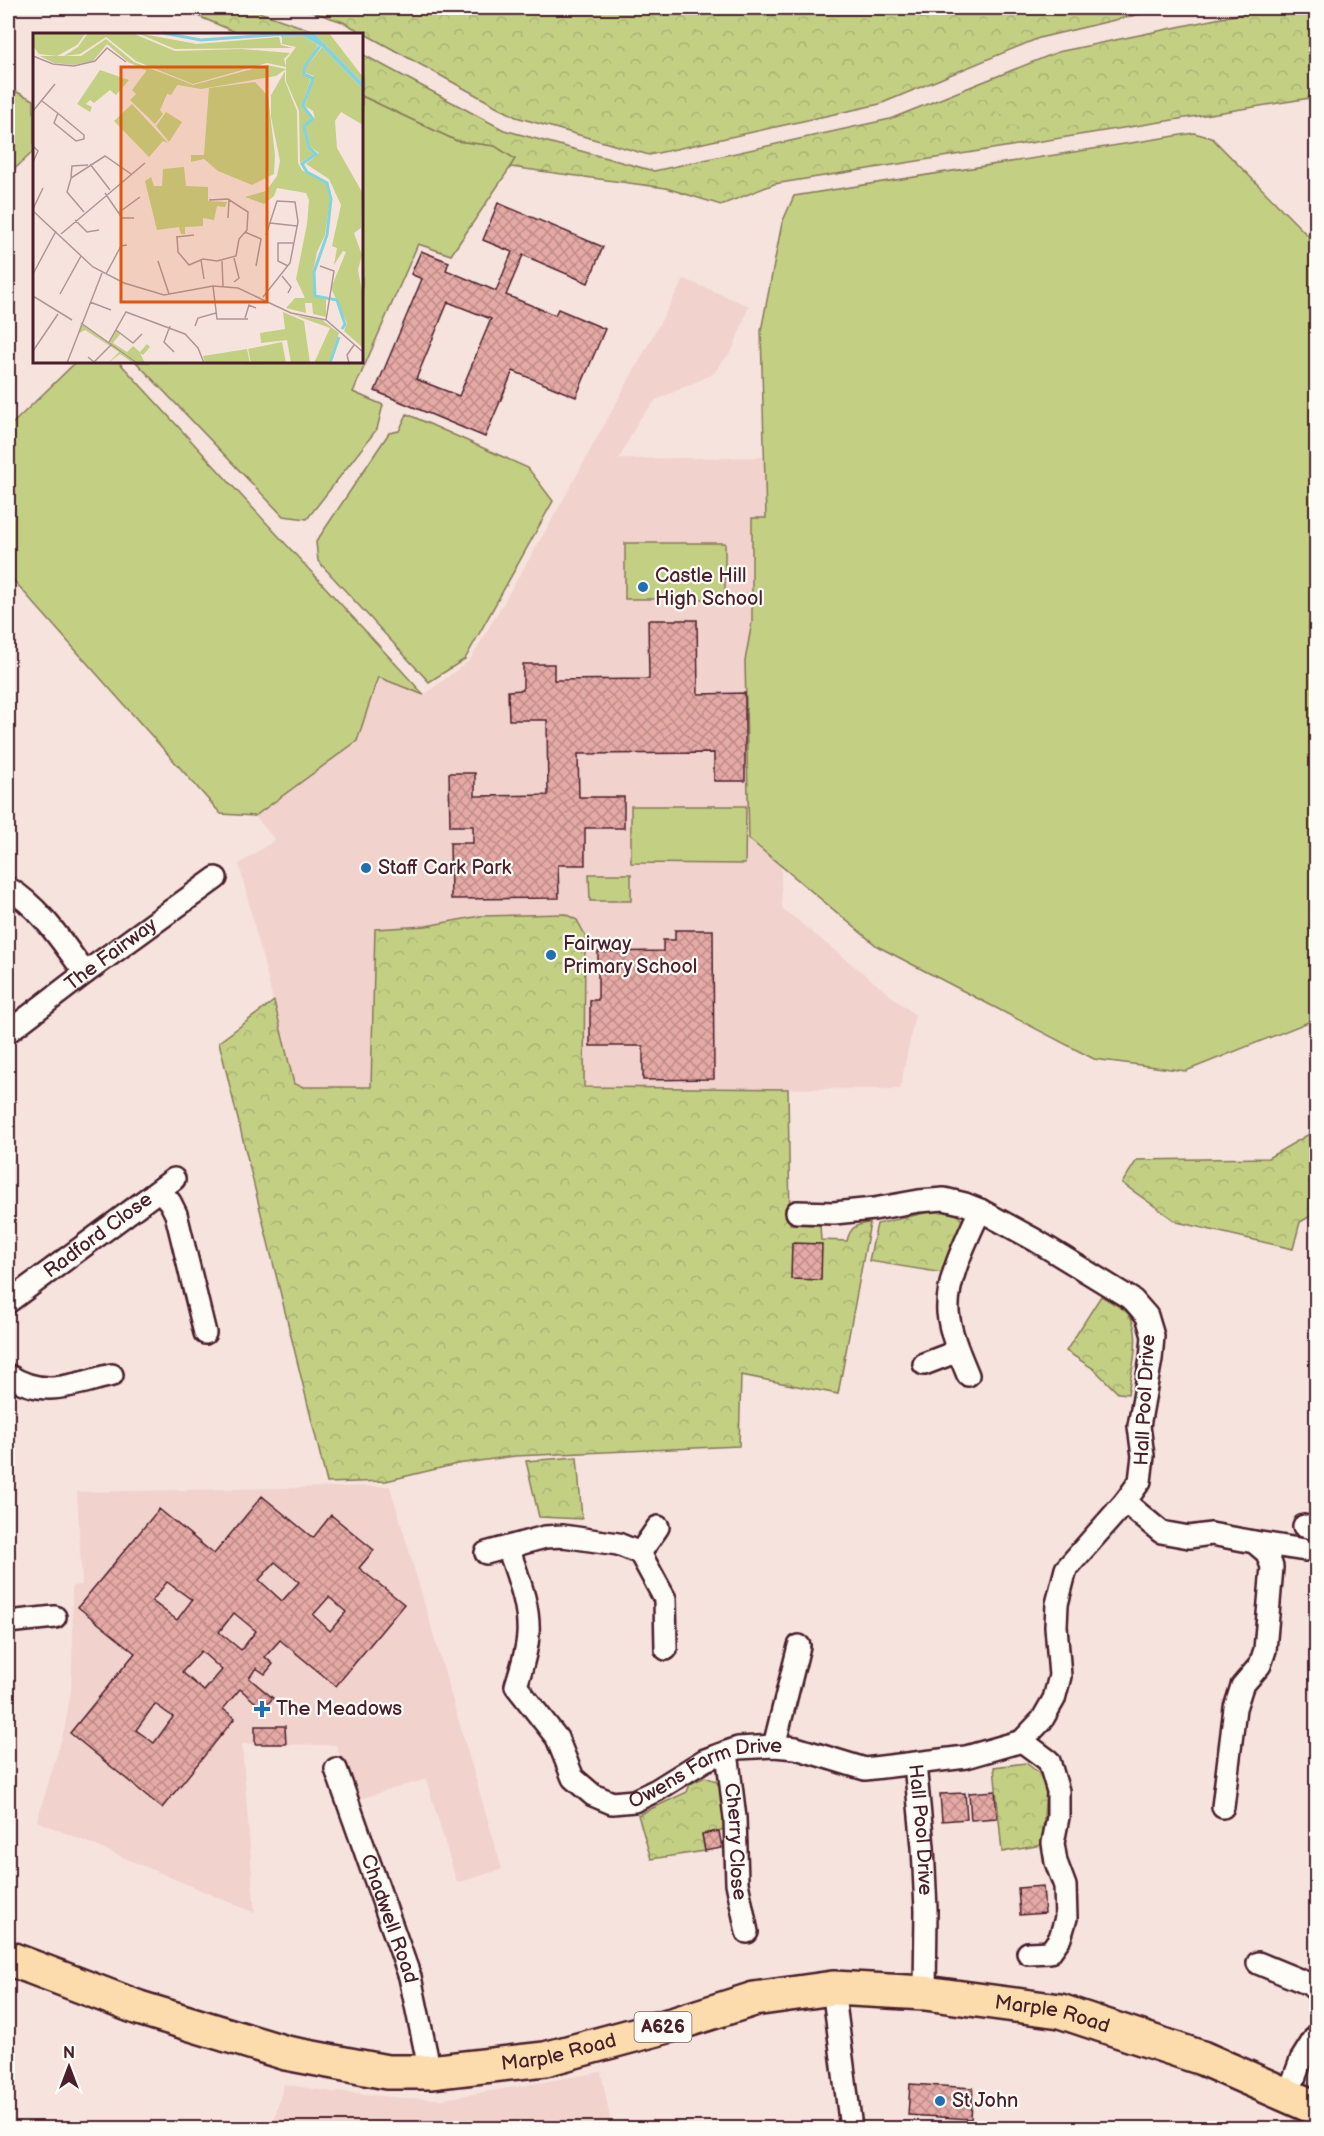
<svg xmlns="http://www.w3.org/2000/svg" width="1324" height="2136" font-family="'Balsamiq Sans',sans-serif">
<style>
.built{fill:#f1d2cd}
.grass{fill:#c3d084;stroke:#867858;stroke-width:1.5}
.forest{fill:url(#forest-crowns);stroke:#867858;stroke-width:1.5}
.building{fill:url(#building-cross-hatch);stroke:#4a1f2b;stroke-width:1.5;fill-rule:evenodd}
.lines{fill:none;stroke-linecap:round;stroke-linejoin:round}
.minor-casing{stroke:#4a1f2b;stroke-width:26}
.primary-casing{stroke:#4a1f2b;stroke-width:38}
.minor{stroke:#fdfcf7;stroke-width:21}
.primary{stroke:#fcdcac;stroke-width:33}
.poi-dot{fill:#1f6fb2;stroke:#fdfcf7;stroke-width:2}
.labels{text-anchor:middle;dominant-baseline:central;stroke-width:4.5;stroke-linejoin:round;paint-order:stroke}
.shield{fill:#fdfcf7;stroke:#806168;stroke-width:1.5}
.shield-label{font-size:18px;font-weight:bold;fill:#4a1f2b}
.poi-label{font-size:20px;fill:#4a1f2b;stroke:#fdfcf7;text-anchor:start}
.street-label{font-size:20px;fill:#4a1f2b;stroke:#fdfcf7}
.inset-river{fill:none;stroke:#82d3dd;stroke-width:3}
.inset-road{fill:none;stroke:#b19596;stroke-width:1.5}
.view{fill:#e0560e;fill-opacity:0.15;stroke:#e0560e;stroke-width:3}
.inset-edge{fill:none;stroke:#4a1f2b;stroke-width:3}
</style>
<defs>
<pattern id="forest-crowns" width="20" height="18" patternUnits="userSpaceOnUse" patternTransform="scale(1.5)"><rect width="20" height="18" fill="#c3d084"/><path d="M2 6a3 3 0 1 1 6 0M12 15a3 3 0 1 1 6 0" fill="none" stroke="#a9b272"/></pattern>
<pattern id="building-cross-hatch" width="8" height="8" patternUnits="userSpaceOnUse" patternTransform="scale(1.5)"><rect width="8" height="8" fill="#e5aaa5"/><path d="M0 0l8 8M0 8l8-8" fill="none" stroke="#bc8a87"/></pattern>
</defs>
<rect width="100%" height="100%" fill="#f6e3de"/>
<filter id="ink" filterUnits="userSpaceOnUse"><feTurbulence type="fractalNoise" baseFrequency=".0167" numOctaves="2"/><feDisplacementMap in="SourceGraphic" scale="12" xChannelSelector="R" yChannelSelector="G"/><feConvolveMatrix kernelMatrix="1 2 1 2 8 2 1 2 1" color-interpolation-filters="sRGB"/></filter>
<g filter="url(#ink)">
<g class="built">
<polygon points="684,279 749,306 733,349 713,374 656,400 638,421 619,459 768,457 782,908 915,1015 900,1089 304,1087 294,1084 239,864 275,840 255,816 357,741 378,677 424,695 470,660 556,513"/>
<polygon points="390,1486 502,1869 457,1883 426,1779 356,1800 336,1745 242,1744 255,1913 37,1821 65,1727 71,1690 73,1642 72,1586 82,1585 77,1492"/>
<polygon points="601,2072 612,2128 272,2128 284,2084 337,2093 337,2091 400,2098 444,2099"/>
</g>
<g class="grass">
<polygon points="8,88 34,100 34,151 8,175"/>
<polygon points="362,96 457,141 496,146 516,159 451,255 418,244 353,392 383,405 377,429 307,519 283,516 136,362 362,362"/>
<polygon points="1194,133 1212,138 1316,244 1316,1019 1186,1071 1094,1059 877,946 749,839 745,661 752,622 752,518 766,518 761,331 782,223 794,196"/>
<polygon points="76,362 119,362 424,695 378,677 357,741 255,816 221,814 8,574 8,428"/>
<polygon points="407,414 528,468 553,501 465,659 429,682 318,561 316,542 389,433 399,431"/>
<rect x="625" y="543" width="100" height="56"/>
<polygon points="631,806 746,806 745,864 631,863"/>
<polygon points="589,874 631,874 631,901 590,901"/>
</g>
<g class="forest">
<polygon points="179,8 247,8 322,34 240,34"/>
<polygon points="301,8 1165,8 1039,38 880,104 649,155 516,117 343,22"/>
<polygon points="1259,8 1316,8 1316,97 774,184 721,205 666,188 510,167 515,159 495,146 457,141 362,96 362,54 504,130 654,171 890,119 1058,52 1240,14"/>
<path d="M565 914 577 920 585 935 584 1087 788 1089 790 1224 820 1225 821 1240 847 1241C850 1227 857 1224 870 1223L838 1394 741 1375 739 1446 515 1456 457 1464 386 1481 327 1483 219 1042 274 1001 294 1084 304 1087H371L375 929 426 926 480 916Z"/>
<polygon points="1316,1130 1316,1213 1300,1222 1293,1249 1177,1222 1122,1183 1137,1160 1268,1158"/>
<path d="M947 1211C956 1213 961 1215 963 1225L943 1273 869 1261 877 1224 929 1212Z"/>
<path d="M1101 1296C1109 1301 1118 1305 1125 1311 1145 1327 1131 1371 1128 1394L1118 1393 1094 1369 1066 1351Z"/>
<polygon points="577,1457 582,1519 539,1517 526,1461"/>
<polygon points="1026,1763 1040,1774 1046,1788 1042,1845 1002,1852 994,1767"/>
<polygon points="705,1777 716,1781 721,1789 726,1829 702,1834 705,1851 651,1859 638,1815 687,1792 690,1784"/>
</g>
<g class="building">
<path d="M498 203 603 247 588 283 523 255 506 295 555 315 558 309 605 329 576 397 513 371 485 437 375 391 422 279 411 274 421 251 449 262 446 270 496 291 512 252 483 240ZM448 302 491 319 459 396 416 379Z"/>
<polygon points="648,620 697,620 698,694 745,693 745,781 714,781 714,753 578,754 579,797 624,797 624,828 585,828 585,865 558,865 559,898 451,899 450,843 473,843 473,826 450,826 449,773 475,773 475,796 548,795 547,720 509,720 508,691 523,690 523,664 554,664 554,680 649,679"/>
<polygon points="675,930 713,930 714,1079 643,1080 643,1046 590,1046 590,1000 598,1000 598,952 663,951 663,940 675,940"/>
<polygon points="792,1243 822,1244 821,1280 791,1279"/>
<path d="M262 1496 313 1538 331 1515 374 1550 359 1568 404 1604 336 1686 280 1640 265 1657 273 1664 265 1674 256 1668 249 1678 273 1698 263 1709 240 1689 223 1709 235 1718 162 1808 70 1733 135 1653 78 1607 159 1509 214 1554ZM275 1562 299 1582 282 1601 259 1580ZM167 1582 192 1600 177 1620 152 1601ZM329 1597 346 1612 330 1631 313 1615ZM234 1613 256 1631 241 1650 219 1632ZM201 1651 222 1670 204 1691 182 1672ZM155 1704 173 1717 154 1743 136 1730Z"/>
<polygon points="255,1726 285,1726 286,1744 255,1744"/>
<polygon points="995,1791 997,1818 971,1820 969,1793"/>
<polygon points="965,1793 967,1819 942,1821 940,1794"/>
<polygon points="719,1831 722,1848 705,1851 702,1834"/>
<polygon points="1043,1886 1045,1913 1020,1915 1018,1888"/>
<polygon points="910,2084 973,2088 971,2119 908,2115"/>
</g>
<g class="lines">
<g class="minor-casing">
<g id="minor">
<path d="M8 888C41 908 62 942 85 973"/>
<path id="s1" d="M8 1032 85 973 216 878"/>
<polyline points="160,1191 170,1202 176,1214 205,1333"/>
<path id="s2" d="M8 1302 174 1179"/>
<polyline points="924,1364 958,1351"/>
<path d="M8 1375C44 1399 73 1384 112 1375"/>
<path d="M968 1375C960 1356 950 1333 948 1312 946 1279 967 1240 980 1210"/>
<polyline points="1125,1502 1161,1532 1189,1537 1211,1534 1254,1542 1267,1553 1272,1567 1265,1650 1260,1665 1242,1686 1235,1708 1223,1807"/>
<polyline points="1304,1526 1316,1529"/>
<polyline points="1254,1542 1305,1550"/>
<path id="s3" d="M508 1547C517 1575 530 1605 528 1635 527 1653 521 1669 516 1686L557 1738 573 1778 593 1795 612 1803 634 1801 657 1790 705 1760 738 1748 774 1746 796 1748 865 1769 966 1757 1022 1741 1042 1720 1054 1699 1060 1676 1056 1626 1057 1604 1066 1569 1125 1502 1140 1481 1143 1456 1139 1426 1151 1359 1153 1336 1147 1316 1133 1300 1035 1240 980 1210 965 1204 944 1199 919 1201 874 1209 834 1213 797 1212"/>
<polyline points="486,1553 545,1537 563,1536 618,1544 640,1553 658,1527"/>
<polyline points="640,1553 665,1599 666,1649"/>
<polyline points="8,1622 55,1617"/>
<polyline points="1022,1741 1049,1761 1058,1791 1058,1817 1053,1843 1056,1862 1065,1886 1066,1918 1060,1938 1050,1952 1028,1953"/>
<polyline points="774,1746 799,1646"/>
<path id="s4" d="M727 1752 735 1818 737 1883 747 1932"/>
<path id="s5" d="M915 1764 923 1847 926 1910 925 1993"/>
<path id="s6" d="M336 1769 410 1977 430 2072"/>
<polyline points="1258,1963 1309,1984 1316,1990"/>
<polyline points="833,1988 851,2128"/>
<polyline points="1288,2095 1301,2060 1316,2036"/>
</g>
</g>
<g class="primary-casing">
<g id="primary">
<path id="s7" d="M8 1958 139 2008 286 2053 387 2072H430L545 2059 675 2024 754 1999 833 1988 925 1993 1060 2011 1202 2058 1316 2108"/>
</g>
</g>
<use href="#minor" class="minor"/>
<use href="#primary" class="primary"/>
</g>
</g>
<g class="poi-dot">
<circle cx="643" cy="587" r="6"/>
<circle cx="366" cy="868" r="6"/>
<circle cx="551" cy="955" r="6"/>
<path d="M259 1700h6v6h6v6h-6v6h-6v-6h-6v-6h6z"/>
<circle cx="940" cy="2101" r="6"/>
</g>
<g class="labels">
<rect class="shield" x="634.5" y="2012" width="57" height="30" rx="4.5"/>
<g class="shield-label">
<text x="663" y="2027">A626</text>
</g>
<g class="poi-label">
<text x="655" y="576">Castle Hill<tspan x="655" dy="23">High School</tspan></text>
<text x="378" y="868">Staff Cark Park</text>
<text x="563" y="944">Fairway<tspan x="563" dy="23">Primary School</tspan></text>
<text x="276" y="1709">The Meadows</text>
<text x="952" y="2101">St John</text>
</g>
<g class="street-label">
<text stroke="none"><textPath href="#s1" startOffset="129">The Fairway</textPath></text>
<text stroke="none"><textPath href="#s2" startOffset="112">Radford Close</textPath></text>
<text transform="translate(1145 1400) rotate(-87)">Hall Pool Drive</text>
<text stroke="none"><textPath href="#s3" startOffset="400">Owens Farm Drive</textPath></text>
<text stroke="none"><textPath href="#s5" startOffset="66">Hall Pool Drive</textPath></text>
<text stroke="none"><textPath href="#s4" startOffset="90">Cherry Close</textPath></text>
<text stroke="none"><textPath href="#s6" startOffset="159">Chadwell Road</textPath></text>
<text stroke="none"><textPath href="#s7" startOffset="1074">Marple Road</textPath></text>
<text stroke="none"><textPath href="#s7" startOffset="570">Marple Road</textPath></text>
</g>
</g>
<g transform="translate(33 33)">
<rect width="330" height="330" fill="#f6e3de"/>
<path d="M67 37 96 47 83 62 77 57 61 70 57 67 53 71 59 74 57 79 44 71ZM114 37 145 51 138 62 134 61 127 77 130 81 122 91 97 67 103 61 99 57ZM222 49 235 63 242 122 241 141 219 152 185 138 171 126 158 129V122H171L176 55ZM99 71 135 110 130 108 116 124 81 88ZM133 79 149 89 136 109 123 93ZM48 290 76 309 83 297 88 300 80 310 94 319 100 313 107 319 114 311 117 314 110 322 107 320 112 330H100L87 321 75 330 86 319 52 297 45 301ZM249 309 253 330H218L215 316Z" fill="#c3d084"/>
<path d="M0 0H53L44 12 24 23 6 21 0 13ZM55 0H99L142 18 208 16 257 20 251 26 253 34 234 30 160 51 103 28 73 4 47 21 31 23 45 14ZM104 0 164 11 246 4 248 12 260 15 142 16ZM281 0H296L330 44V50ZM270 3 285 12 270 41 278 45 269 73 278 86 270 93 275 116 281 121 267 130 266 78 253 48V27L263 14 249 11V4ZM73 6 101 29 160 52 234 32 253 36 243 43 168 56 145 52 95 29 74 11 60 28 41 32 21 30 7 23H48ZM289 14 330 56V92L308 79 302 88 304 115 329 159 328 195 321 200 329 222 325 237 330 263V315L311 298 314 290 298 255 313 219 310 218 301 232 304 215 299 213 308 172 296 146 273 131 286 120 277 114 272 93 282 86 280 78 272 73 281 43 273 40V34ZM252 38V48L264 78 265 130 269 137 293 151 297 166 292 202 284 219 280 239 282 263 293 266V284L280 281 279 270H272L273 280 253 275 262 265H272L263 246 274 191 276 167 273 160 244 155 241 163 231 171 212 164 233 158 244 143 247 128 238 84V62ZM151 134 153 153 175 154V168L194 169 192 174 184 173 181 187 170 185V193L152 194V201H148L146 194 124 197 112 148 118 144 121 153H129L130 136ZM261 282 289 287 306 300 296 330H281L297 295ZM214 316 217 330H172L170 323Z" fill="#c3d084"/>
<path d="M250 279 271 288 277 330H258L254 307 228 310 227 300 252 296Z" fill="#c3d084"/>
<path d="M249 0H281L330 50V56L289 14 270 3 248 4Z" fill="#82d3dd"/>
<path class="inset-river" d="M130 0 168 7 252 1M287 13 272 33 271 41 280 45 270 73 280 86 271 93 276 115 283 121 269 131 274 139 294 150 298 166 294 202 281 239 282 263 304 267 312 291 309 296M297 330 306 304"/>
<path class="inset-road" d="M0 23 20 31 41 33 62 28 74 15 93 29M9 68 27 82 51 102V106L43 108 21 90 25 80M0 78 22 51M0 113 5 118 0 129M57 131 77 157M38 144 39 133 55 132M72 160 89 185H101M0 176 10 155M0 178 60 234 91 250 131 262 180 253 205 255 258 280 293 287 330 319M51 179 34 159 38 145 72 123 98 141M85 180 107 164M195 185 196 167M42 187 54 199 66 197M237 190 264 193M212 199 228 206 223 233M28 201 112 130M143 204 161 202M144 204 145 219 156 232 170 226 184 228 203 223 206 206 214 197 215 179 195 166 176 167M201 225 206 245 201 249M168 227 171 246M125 228 136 261M189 228 190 253M255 233 245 228V210H260M287 233 301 238 293 287M0 241 23 198M73 241 88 213 94 212M249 243 258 254 255 260M180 253 184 286H215M27 261 48 223M0 263 39 287M230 264 257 230 265 189 262 169 244 168 233 202M57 269 78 277M212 285 216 272 223 275M48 290 104 330M137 293 131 309 141 319M162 293 165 285 183 280M83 297 100 310 109 301M76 309 93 279 152 301 165 315 171 330M0 318 25 281M55 324 61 329 79 311M34 330 69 240M316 330 314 322 321 312"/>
<path class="view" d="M88 34H234V269H88Z"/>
<rect width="330" height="330" class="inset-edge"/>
</g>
<rect width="1324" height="2136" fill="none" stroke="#fdfcf7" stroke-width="30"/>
<rect x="15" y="15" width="1294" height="2106" fill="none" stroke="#4a1f2b" stroke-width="2" filter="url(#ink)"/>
<g transform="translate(69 2067)" stroke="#fdfcf7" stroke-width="4.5" paint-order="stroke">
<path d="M0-4.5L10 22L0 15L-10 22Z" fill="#4a1f2b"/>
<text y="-9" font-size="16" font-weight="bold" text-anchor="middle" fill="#4a1f2b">N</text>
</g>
</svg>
